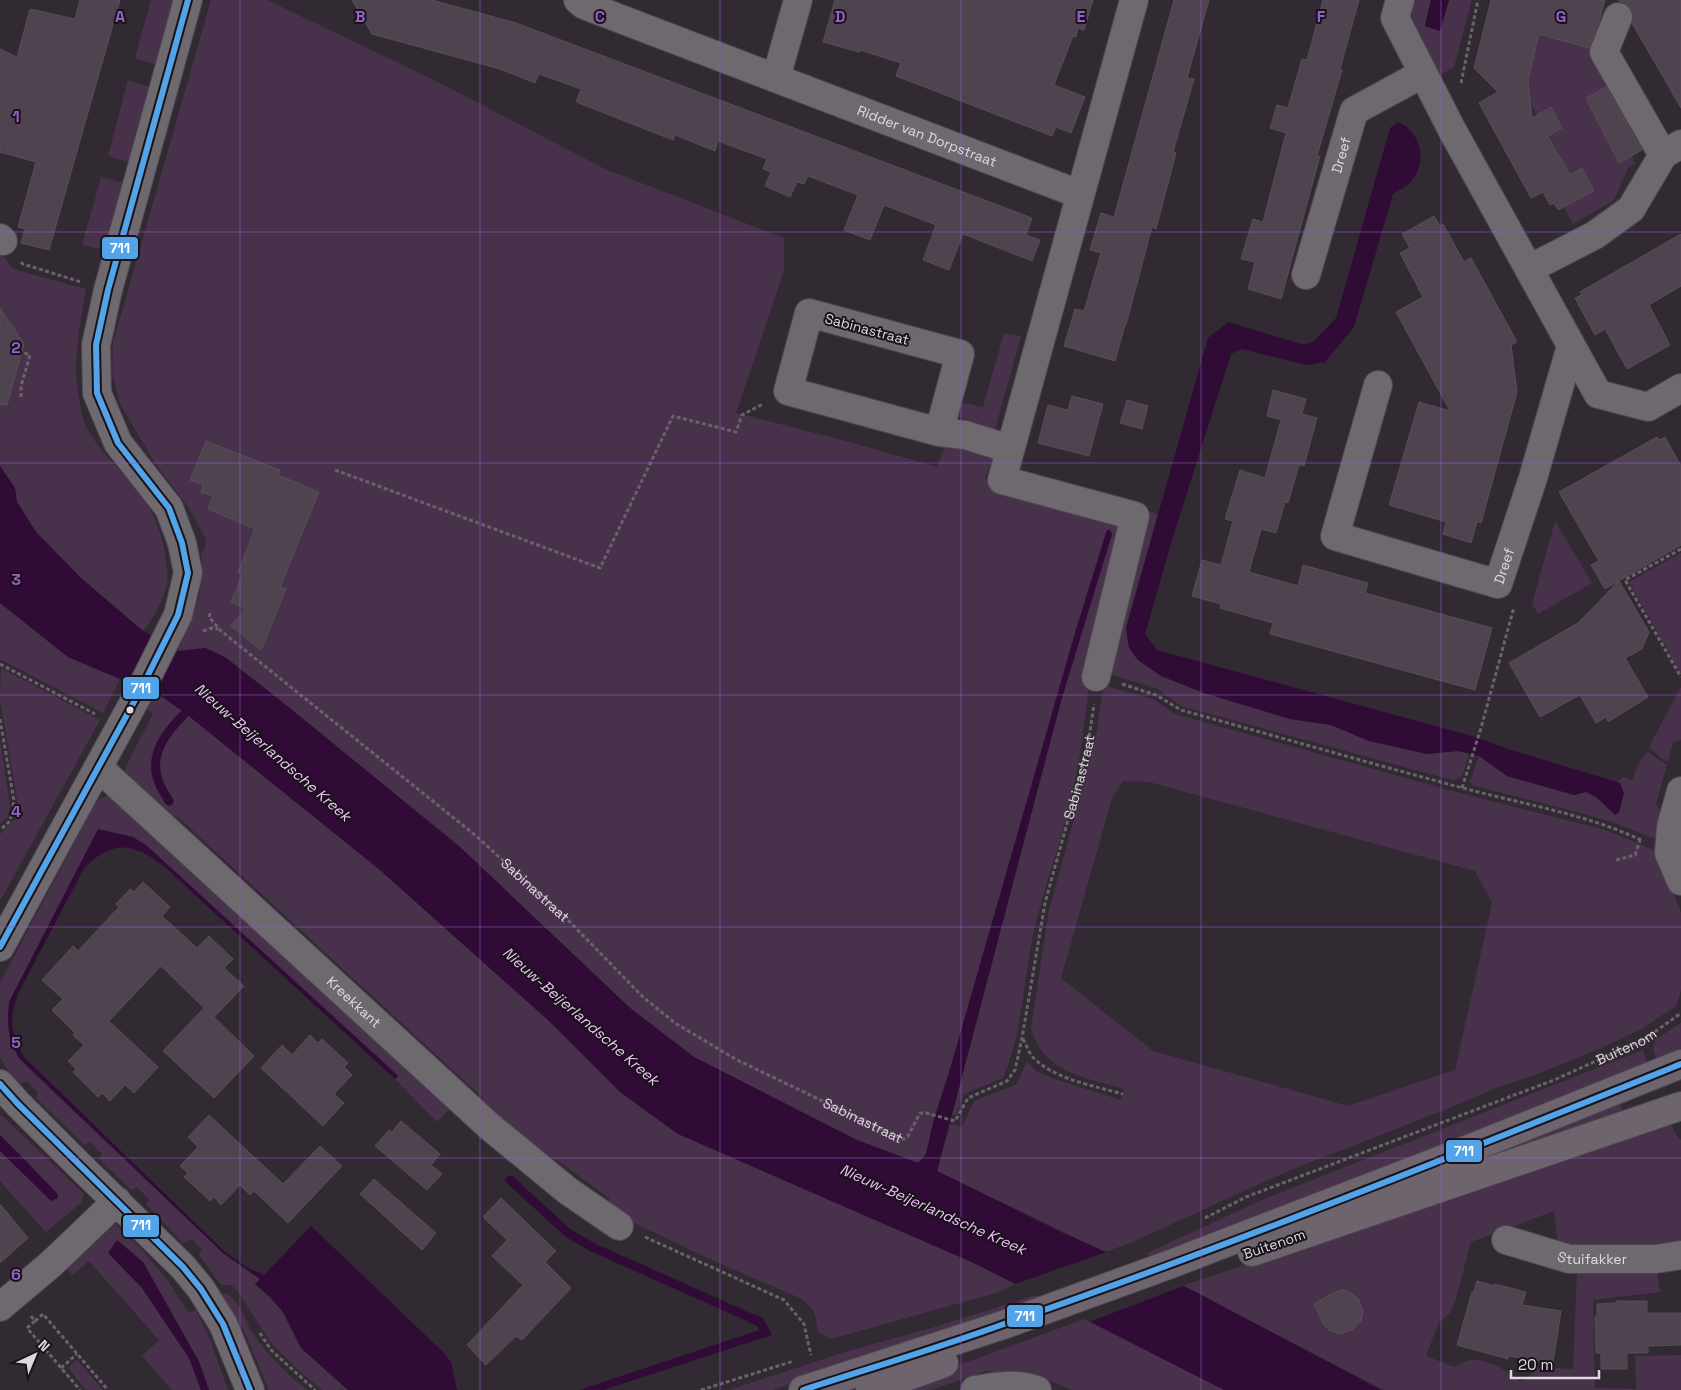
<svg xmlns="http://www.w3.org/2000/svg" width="1681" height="1390" font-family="'Space Grotesk',sans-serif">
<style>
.green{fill:#48324b;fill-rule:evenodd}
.water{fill:#2f0b35}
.pier{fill:#322a33}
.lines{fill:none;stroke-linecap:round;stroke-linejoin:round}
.stream{stroke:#2f0b35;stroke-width:9}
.building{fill:#4f4350;stroke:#564f57}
.minor-casing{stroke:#4d474f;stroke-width:30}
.major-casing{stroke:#4d474f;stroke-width:30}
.path{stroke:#686269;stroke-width:3;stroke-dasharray:4 2.5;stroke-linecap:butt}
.minor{stroke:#6e686f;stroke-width:28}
.major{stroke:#6e646e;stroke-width:28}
.bus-1-casing{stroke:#181219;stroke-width:10}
.bus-1{stroke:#53a3e8;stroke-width:6}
.grid{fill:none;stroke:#995fca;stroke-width:1;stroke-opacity:0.55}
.bus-dot{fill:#e0d7e2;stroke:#181219;stroke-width:2}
.labels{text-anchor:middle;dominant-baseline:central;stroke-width:4;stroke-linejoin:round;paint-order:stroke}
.street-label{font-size:14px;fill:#e0d7e2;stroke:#181219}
.water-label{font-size:15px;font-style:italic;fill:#f2bffa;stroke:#181219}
.grid-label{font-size:16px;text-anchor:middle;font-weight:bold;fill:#995fca;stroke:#181219;stroke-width:4;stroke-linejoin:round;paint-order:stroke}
.line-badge{stroke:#181219;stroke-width:2}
.badge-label{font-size:14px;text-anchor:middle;font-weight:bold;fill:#fff}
</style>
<rect width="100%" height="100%" fill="#322a33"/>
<g class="green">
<polygon points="151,0 174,0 157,65 135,58"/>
<path d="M211 0H267L438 82 605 169 784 238V271L736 413 846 441 937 467 948 438 992 455V461L985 478 1122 525C1112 573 1100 621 1092 669 1085 708 1083 747 1074 785 1064 834 1046 881 1034 930 1023 979 1023 1032 1003 1078L968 1092 963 1096 956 1115H952L1061 701 1112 534 1107 530 1075 633 951 1066 934 1119 926 1154 919 1163 857 1140 694 1057 630 1008 460 847 286 705 225 657 205 648 178 651 199 598 202 563 201 553 205 548 206 539 189 508 155 463 120 404 112 372 113 343Z"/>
<path d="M1414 0H1431L1425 26 1440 30 1449 0H1472L1454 67 1436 77C1422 52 1406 30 1414 0Z"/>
<polygon points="1539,0 1601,14 1599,23 1573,17 1566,42 1592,49 1610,85 1587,97 1600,120 1623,108 1630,122 1605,135 1620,162 1632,156 1635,164 1628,168 1614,200 1573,224 1564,207 1594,191 1582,168 1570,175 1549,135 1562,128 1555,113 1553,111 1537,115 1526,94 1526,65 1531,66 1537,45"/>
<polygon points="128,80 150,87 129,162 108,156"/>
<polygon points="101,177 124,183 105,250 82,245"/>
<path d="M0 252 13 269 86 289C80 328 71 363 80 402 81 409 82 417 85 424 97 450 119 467 136 489 155 513 162 532 166 562 167 569 169 581 166 588 163 601 152 621 143 631L81 578 36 532 17 502 15 488 0 466Z"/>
<polygon points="1004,333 1021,336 995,429 982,426 955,415 960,402 983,407"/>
<path d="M1146 510 1158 514 1126 628 1129 648 1138 660 1161 676 1204 693 1290 719 1331 725 1369 741 1427 754 1458 751 1469 754C1465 765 1465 780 1452 780L1181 706 1158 689 1109 674Z"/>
<polygon points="1555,521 1592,583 1538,614 1532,604"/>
<polygon points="1681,553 1681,674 1629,582"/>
<polygon points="0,603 68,657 120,679 103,713 0,659"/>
<polygon points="1,668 100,720 0,901 0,834 15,819 18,805 0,700"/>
<path d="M1103 685 1155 700 1175 714 1460 793 1605 830 1658 852 1681 913V990L1676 1006 1643 1028 1606 1046 1535 1075 1501 1086 1442 1111 1288 1171 1130 1243 1105 1252 937 1171 950 1124 962 1127 974 1101 1017 1084 1027 1061 1036 1071 1054 1079 1121 1100 1124 1089C1085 1077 1043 1073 1031 1028L1049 910 1083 787 1097 731ZM1123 781 1149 782 1475 871 1492 903 1455 1070 1348 1106 1153 1051 1061 978 1112 798Z"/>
<polygon points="1681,687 1681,740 1673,742 1668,762 1662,759 1649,747"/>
<path d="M157 693 185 713 380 870 549 1021 620 1092 678 1134 976 1264 1015 1284 999 1292 831 1339 818 1332C815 1313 816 1310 800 1298L705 1257 610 1211 609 1198 557 1160 541 1159 483 1108 482 1097 178 817 165 816 128 781 125 772 126 766 153 714 147 709Z"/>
<polygon points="0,740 10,806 8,817 0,824"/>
<path d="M1648 752 1667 765 1656 804 1664 816 1656 839 1612 822 1588 815 1472 785 1470 781 1479 756 1507 776 1574 795 1586 792 1596 797 1609 807 1620 783 1617 782 1624 777 1633 781C1635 769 1639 759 1648 752Z"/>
<path d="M107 796H113L453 1105 437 1122 395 1079 398 1075 147 846 133 837 98 830 9 1002C6 1029 8 1042 24 1064L223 1253 260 1279 255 1284 270 1297 283 1312 301 1348 348 1390H322L297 1369 271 1343 237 1290 231 1285H221L199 1255 202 1250 192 1239 183 1243 146 1204 149 1199 137 1187 131 1190 99 1159 102 1154 90 1142 84 1145 36 1098 38 1093 27 1081 20 1084 9 1072 0 1057V983L97 800Z"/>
<path d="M1681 1023V1051L1659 1064C1654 1055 1651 1048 1656 1039Z"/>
<polygon points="1643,1050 1648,1066 1157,1261 1147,1253 1262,1200"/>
<polygon points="1618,1099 1625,1115 1462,1170 1423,1176"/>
<polygon points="0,1114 84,1194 82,1202 46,1232 0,1181 0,1151 51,1200 30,1164 0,1135"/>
<path d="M1669 1121 1677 1136 1681 1140V1244C1640 1248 1599 1249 1558 1244L1554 1211 1471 1242 1455 1302 1450 1313 1439 1322 1426 1356 1454 1367C1477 1350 1502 1367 1520 1382L1540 1367 1573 1369 1577 1272 1657 1271 1660 1292 1593 1300 1595 1388 1636 1389 1635 1356 1681 1355V1390H1384L1182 1286Z"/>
<polygon points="116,1224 142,1250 166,1278 189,1313 196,1310 210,1340 228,1390 209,1390 199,1361 143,1262 109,1253 142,1288 189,1358 201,1390 172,1390 142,1356 159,1340 89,1261 72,1275 65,1267"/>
<path d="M224 1293C238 1297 244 1318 251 1330 266 1354 285 1372 307 1390H269L245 1333 222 1294Z"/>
<polygon points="1036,1295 1046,1300 772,1390 729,1390 845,1352 938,1326"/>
<polygon points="1084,1319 1227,1390 1072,1390 1048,1380 1010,1373 986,1371 931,1390 892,1390"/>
<polygon points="77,1360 103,1390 86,1390 68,1368"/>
</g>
<g class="water">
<polygon points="1431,0 1449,0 1440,31 1425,26"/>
<path d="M1398 122C1422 132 1428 164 1410 183 1406 187 1399 190 1393 194L1354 327 1325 362 1307 365 1242 349 1231 354 1172 540 1145 634 1157 650 1472 736 1508 749 1620 783 1624 793 1619 812 1615 815 1596 797 1586 792 1574 795 1507 776 1479 756 1458 751 1427 754 1369 741 1331 725 1290 719 1204 693 1161 676 1138 660 1129 648 1126 628 1208 338 1228 322 1304 345 1314 341 1336 318 1390 128Z"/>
<polygon points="0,466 15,488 17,502 36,532 81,578 143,631 178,651 205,648 225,657 286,705 460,847 630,1008 694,1057 857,1140 918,1163 926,1154 934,1119 951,1066 1075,633 1107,530 1110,530 1112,534 1061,701 937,1171 1063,1233 1190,1289 1381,1390 1224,1390 976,1264 678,1134 620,1092 549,1021 380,870 185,713 157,693 120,679 68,657 0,603"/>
<path d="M98 829 133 837 147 846 398 1076 395 1079 165 867C134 843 113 839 84 868L19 992C8 1018 10 1034 25 1058L224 1251 246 1267 264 1275 311 1226 442 1351 451 1362 457 1390H348L301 1348 283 1312 270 1297 255 1284 260 1279 223 1253 19 1058C8 1040 7 1023 9 1002Z"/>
<polygon points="0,1135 57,1193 58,1198 51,1201 0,1151"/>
<polygon points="117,1240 143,1262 199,1362 209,1390 201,1390 189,1358 142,1288 108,1253"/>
<path d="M753 1319C763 1318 768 1327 772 1335L603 1390H579L762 1329Z"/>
</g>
<polygon class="pier" points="1109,1251 1186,1285 1089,1322 1015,1284"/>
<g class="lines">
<g class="stream">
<path d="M169 801C165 794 160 787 158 780 147 750 174 723 194 705"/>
<polyline points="510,1180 568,1233 592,1247 753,1319 760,1322 762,1326"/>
</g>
</g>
<g class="building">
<polygon points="80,0 120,0 49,250 21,243 25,229 18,227 36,162 0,152 0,49 17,57 30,9 75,19"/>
<polygon points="352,0 432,0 516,23 1032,218 1026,235 1040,240 1032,261 963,234 949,270 923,260 936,225 884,205 870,240 844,230 858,195 808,176 804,184 797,182 790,197 765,186 771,172 763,169 767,159 718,141 715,151 675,135 673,140 576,102 581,89 539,74 535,83 500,69 372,34"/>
<polygon points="835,0 1093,0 1084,30 1078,28 1076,37 1073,36 1054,85 1085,97 1071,133 1056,127 1052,136 896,76 901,63 860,50 859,52 823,42"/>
<polygon points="1174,0 1209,0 1187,78 1194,79 1173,152 1176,153 1156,229 1152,227 1126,325 1125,325 1115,361 1064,346 1075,309 1084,311 1101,253 1090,250 1101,213 1114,217"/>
<polygon points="1323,0 1359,0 1340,69 1342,70 1317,156 1320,156 1281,299 1248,289 1255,262 1241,259 1253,219 1263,222 1286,133 1270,128 1277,105 1288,108 1302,59 1307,60"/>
<polygon points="1491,0 1605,0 1599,22 1589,48 1539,34 1528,80 1532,118 1551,107 1562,128 1548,136 1570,175 1582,168 1594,191 1558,210 1554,203 1550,205 1543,192 1531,198 1479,103 1498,92 1474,68"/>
<polygon points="1618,0 1681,0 1681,108 1632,23 1633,15 1631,8"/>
<polygon points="1606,87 1642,150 1619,163 1586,98"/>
<polygon points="1434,216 1440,226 1443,224 1464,262 1471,258 1517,342 1511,345 1517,392 1481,523 1477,522 1471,543 1443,534 1446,522 1389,505 1419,402 1450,411 1396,312 1423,297 1400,253 1410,248 1402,234"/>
<polygon points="1681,234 1681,286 1649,305 1670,345 1627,369 1605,329 1595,335 1575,298 1582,295 1580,292"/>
<polygon points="0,308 24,344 7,405 0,404"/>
<polygon points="1273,390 1306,399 1302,414 1317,418 1304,466 1299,465 1288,503 1285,502 1276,533 1261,529 1249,572 1298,586 1303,565 1368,583 1365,593 1492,628 1475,690 1270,634 1273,623 1220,608 1221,604 1192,596 1202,560 1221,565 1233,521 1225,519 1240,470 1265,478 1281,420 1267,416"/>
<polygon points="1072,396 1103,404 1089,456 1038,443 1048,405 1068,410"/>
<polygon points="1127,400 1148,406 1142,429 1120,423"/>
<polygon points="1657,437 1660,440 1665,437 1681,466 1681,545 1605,589 1591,565 1599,561 1559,492"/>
<polygon points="206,441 280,470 278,475 319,492 280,587 286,589 261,650 231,626 245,608 231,602 243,574 238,572 255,529 208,509 213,496 201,492 203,485 190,480"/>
<polygon points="1619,581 1649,632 1642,649 1625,658 1648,697 1608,722 1606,717 1596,723 1580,695 1540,717 1509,663 1578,623"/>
<polygon points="143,882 170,907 162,916 197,948 209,936 233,959 224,968 244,986 214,1017 254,1056 214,1098 163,1051 204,1008 161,966 109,1021 158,1067 134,1093 125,1085 110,1101 102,1093 98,1097 73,1072 76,1069 68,1061 84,1045 73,1035 75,1033 52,1010 63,999 42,980 73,946 78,951 119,907 116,904 130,889 134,892"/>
<polygon points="310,1035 318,1043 322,1039 348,1063 344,1067 352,1075 334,1094 344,1103 323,1126 261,1068 282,1045 292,1055"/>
<polygon points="209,1115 283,1184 320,1146 342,1166 288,1223 254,1191 250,1195 240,1185 221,1205 214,1197 210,1201 184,1177 188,1173 180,1166 198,1147 188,1137"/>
<polygon points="401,1121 440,1154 431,1165 442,1174 427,1190 375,1146 389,1130 392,1132"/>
<polygon points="374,1179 436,1233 422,1250 360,1194"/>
<polygon points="501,1198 556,1251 545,1262 571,1288 522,1340 516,1336 486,1365 467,1345 523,1285 492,1256 507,1240 483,1217"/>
<polygon points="0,1204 28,1238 0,1263"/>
<polygon points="1477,1281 1495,1286 1495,1284 1526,1292 1522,1305 1561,1311 1553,1363 1508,1356 1508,1359 1457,1345 1472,1292 1474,1292"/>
<polygon points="1343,1290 1352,1293 1359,1300 1363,1312 1361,1321 1352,1330 1339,1334 1329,1330 1323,1324 1314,1304 1335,1292"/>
<polygon points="1616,1301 1647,1301 1647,1313 1681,1313 1681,1345 1648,1346 1648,1353 1627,1353 1627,1369 1601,1369 1601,1353 1596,1353 1595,1316 1597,1316 1597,1304 1616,1303"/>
</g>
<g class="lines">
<g class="minor-casing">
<g id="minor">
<path id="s3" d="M578 0 584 5 1079 194"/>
<polyline points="1400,0 1395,18 1451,128 1598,394 1648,407 1681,388"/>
<polyline points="1618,17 1604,52 1663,155"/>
<polyline points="776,78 798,0"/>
<polyline points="0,238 3,241"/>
<polyline points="1529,269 1595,235 1631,209 1663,155 1681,144"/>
<path id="s4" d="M1306 275 1354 111 1422 74"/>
<path id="s5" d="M1378 385 1335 536 1498 584 1533 478 1571 346"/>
<polyline points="939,432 960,354 809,313 788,391 939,432 965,435 1010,449"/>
<polyline points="1096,677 1135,516 1002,480 1134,0"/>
<path id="s6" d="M99 768 489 1126 568 1191 619 1226"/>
<polyline points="1681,791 1671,827 1669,853 1681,881"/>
<polyline points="0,947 141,689 178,615 188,573 182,543 169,508 118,443 97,393 96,345 108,290 188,0"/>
<polyline points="0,1084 18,1104 80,1166 183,1267 201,1289 223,1324 250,1390"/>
<path id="s7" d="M1506 1240 1569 1259H1656L1681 1255"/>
<polyline points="0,1307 51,1264 117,1201"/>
<path d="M975 1390C996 1386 1016 1383 1037 1390"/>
</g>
</g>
<g class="major-casing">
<g id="major">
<polyline points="1252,1252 1681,1106"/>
<polyline points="803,1390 1003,1325 1171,1264 1441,1160 1681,1064"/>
<polyline points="870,1390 944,1363"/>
</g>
</g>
<g class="path">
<polyline points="1461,83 1478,0"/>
<polyline points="21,262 23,264 81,282"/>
<polyline points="21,397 21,386 30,355 22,352"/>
<polyline points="335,470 600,568 673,416 736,432 742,415 763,404"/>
<polyline points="1681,549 1625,580 1681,677"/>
<path id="s1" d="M210 613 209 617 221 631 475 835 566 918 643 997 675 1023 737 1060 900 1138 904 1139 908 1136 920 1113H926L955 1121 968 1098 1007 1081 1015 1070 1022 1038 1045 903 1079 780 1088 745 1094 704"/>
<polyline points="203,631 212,628 218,629"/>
<polyline points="0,664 95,714"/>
<path d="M1122 684 1156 695 1181 710C1275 736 1369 763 1463 788 1522 804 1586 814 1641 840"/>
<polyline points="0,719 14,801 10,821 0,830"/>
<polyline points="1462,788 1481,728 1514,607"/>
<polyline points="1616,860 1635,855 1640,840"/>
<path d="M1023 1039C1026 1044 1028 1051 1032 1056 1052 1079 1095 1086 1123 1094"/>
<path id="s2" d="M1205 1218 1246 1197 1554 1080 1645 1039 1681 1013"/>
<polyline points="645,1237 784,1300 804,1324 811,1355"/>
<polyline points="31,1316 35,1321 27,1328 80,1390"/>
<polyline points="35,1321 43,1314 108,1390"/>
<polyline points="260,1333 271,1350 315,1390"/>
<polyline points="61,1368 77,1354"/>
<polyline points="701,1390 794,1361"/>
</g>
<use href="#minor" class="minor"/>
<use href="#major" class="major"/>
<g class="bus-1-casing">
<g id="bus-1">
<polyline points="0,947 141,689 178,615 188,573 182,543 169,508 118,443 97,393 96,345 108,290 188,0"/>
<polyline points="0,1084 18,1104 183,1267 201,1289 223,1324 250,1390"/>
<path d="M803 1390C870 1368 938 1348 1004 1324 1233 1245 1457 1154 1681 1064"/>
</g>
</g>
<use href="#bus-1" class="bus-1"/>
</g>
<path class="grid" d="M240 0V1390M480 0V1390M720 0V1390M961 0V1390M1201 0V1390M1441 0V1390M0 232H1681M0 463H1681M0 695H1681M0 927H1681M0 1158H1681"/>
<circle class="bus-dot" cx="130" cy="710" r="4.5"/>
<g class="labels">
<g class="street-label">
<text stroke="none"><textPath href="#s3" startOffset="375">Ridder van Dorpstraat</textPath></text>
<text stroke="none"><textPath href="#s4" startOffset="125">Dreef</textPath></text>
<text transform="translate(867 329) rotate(15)">Sabinastraat</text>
<text stroke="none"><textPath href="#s5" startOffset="346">Dreef</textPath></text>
<text stroke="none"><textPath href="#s1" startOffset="1330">Sabinastraat</textPath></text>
<text stroke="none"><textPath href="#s1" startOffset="430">Sabinastraat</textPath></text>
<text stroke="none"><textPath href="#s6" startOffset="346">Kreekkant</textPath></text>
<text stroke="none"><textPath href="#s2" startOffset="455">Buitenom</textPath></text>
<text stroke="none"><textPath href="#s1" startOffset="835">Sabinastraat</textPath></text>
<text transform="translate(1274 1244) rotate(-19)">Buitenom</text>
<text stroke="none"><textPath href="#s7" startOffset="89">Stuifakker</textPath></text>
</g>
<g class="water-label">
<text transform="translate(273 752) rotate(41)">Nieuw-Beijerlandsche Kreek</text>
<text transform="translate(581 1016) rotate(41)">Nieuw-Beijerlandsche Kreek</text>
<text transform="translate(933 1209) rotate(24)">Nieuw-Beijerlandsche Kreek</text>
</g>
</g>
<g class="grid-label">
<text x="120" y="22">A</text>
<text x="360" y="22">B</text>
<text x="600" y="22">C</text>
<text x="840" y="22">D</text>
<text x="1081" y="22">E</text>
<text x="1321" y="22">F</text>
<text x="1561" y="22">G</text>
<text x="16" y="122">1</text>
<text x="16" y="353">2</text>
<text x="16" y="585">3</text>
<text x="16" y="817">4</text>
<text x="16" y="1048">5</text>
<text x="16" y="1280">6</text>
</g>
<g class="line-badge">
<rect x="101" y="236" width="38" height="24" rx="5" fill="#53a3e8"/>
<rect x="122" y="676" width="38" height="24" rx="5" fill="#53a3e8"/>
<rect x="1445" y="1139" width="38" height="24" rx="5" fill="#53a3e8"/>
<rect x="122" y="1214" width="38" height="24" rx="5" fill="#53a3e8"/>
<rect x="1006" y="1304" width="38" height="24" rx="5" fill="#53a3e8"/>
</g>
<g class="badge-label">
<text x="120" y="253">711</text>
<text x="141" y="693">711</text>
<text x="1464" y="1156">711</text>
<text x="141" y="1230">711</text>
<text x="1025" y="1321">711</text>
</g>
<g transform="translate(35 1355) rotate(44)" stroke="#181219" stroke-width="4" paint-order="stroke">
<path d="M0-4L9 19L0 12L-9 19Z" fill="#e0d7e2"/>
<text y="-8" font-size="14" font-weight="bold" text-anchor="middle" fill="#e0d7e2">N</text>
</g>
<path d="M1511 1370v8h88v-8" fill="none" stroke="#e0d7e2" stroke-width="2.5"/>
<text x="1518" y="1370" font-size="15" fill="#e0d7e2" stroke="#181219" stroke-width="4" paint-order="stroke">20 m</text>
</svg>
